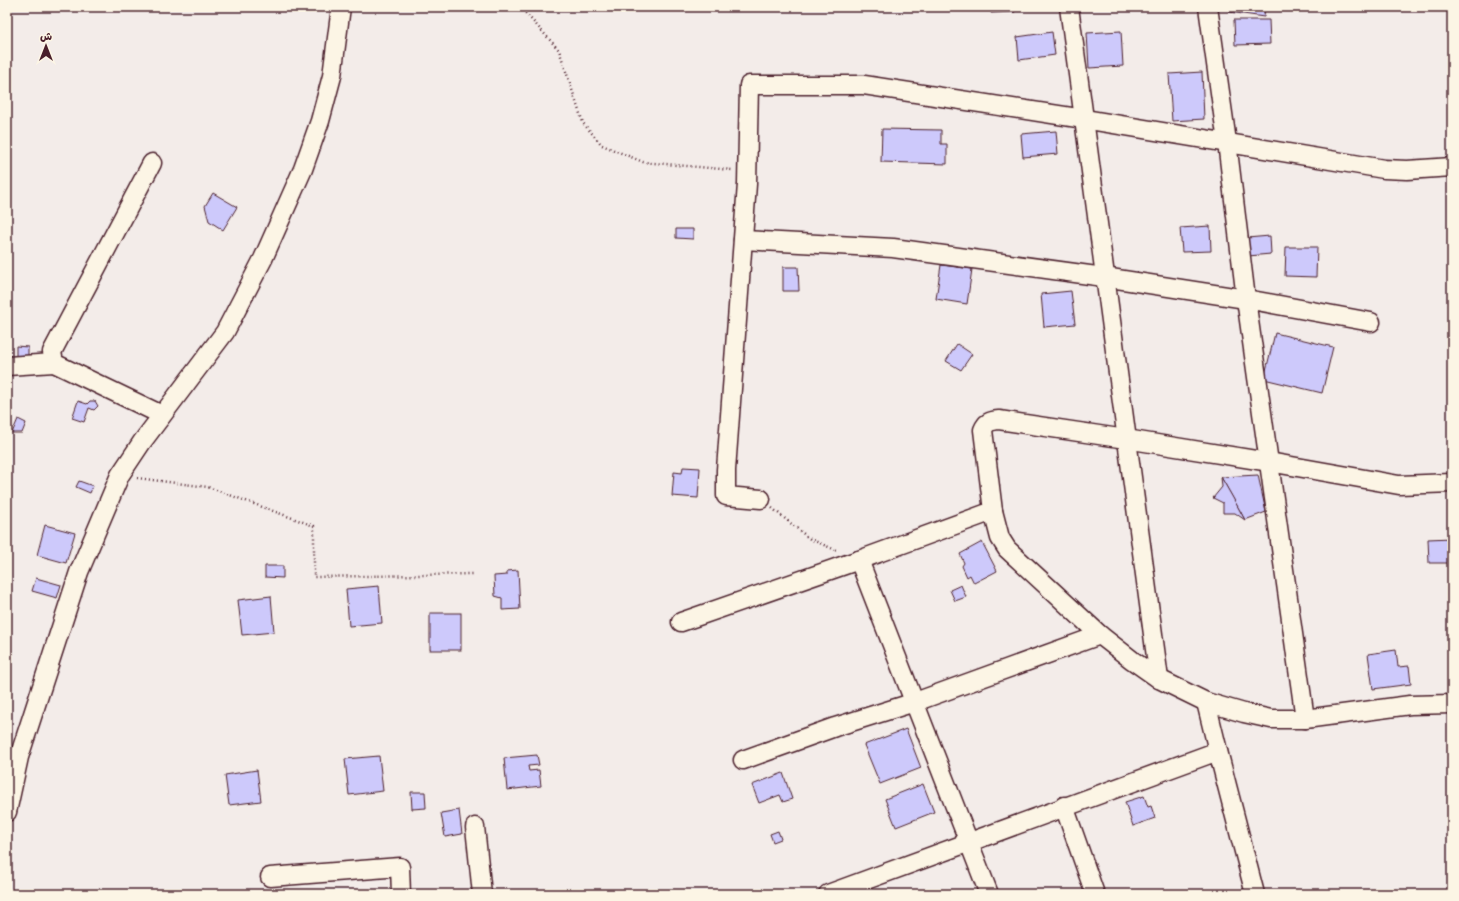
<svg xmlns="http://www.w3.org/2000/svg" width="1459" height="901" font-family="Sriracha,'Playpen Sans Arabic',sans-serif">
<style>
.building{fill:#cdc9fb;stroke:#4a1f2b}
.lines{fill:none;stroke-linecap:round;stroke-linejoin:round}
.minor-casing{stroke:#4a1f2b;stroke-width:21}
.path{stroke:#4a1f2b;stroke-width:2.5;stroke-dasharray:1 3;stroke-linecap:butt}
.minor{stroke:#fcf5e5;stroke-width:18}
</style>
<rect width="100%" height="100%" fill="#f3ece9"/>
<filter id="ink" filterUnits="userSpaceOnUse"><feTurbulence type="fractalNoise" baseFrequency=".025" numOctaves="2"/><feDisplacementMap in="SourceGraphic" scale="8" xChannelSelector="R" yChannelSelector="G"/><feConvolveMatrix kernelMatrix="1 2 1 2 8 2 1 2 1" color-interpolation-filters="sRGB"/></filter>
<g filter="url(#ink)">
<g class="building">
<polygon points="991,7 1014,7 1015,12 991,13"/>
<polygon points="1230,7 1265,7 1264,17 1229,12"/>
<polygon points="1234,20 1269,20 1270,44 1235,45"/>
<polygon points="1121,31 1123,66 1089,68 1087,33"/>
<polygon points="1052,32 1055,55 1019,60 1017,37"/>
<polygon points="1202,72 1204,119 1172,121 1169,74"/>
<polygon points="882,129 941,130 941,144 947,144 947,164 881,162"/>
<polygon points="1056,131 1058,154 1023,157 1021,134"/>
<polygon points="213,193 237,207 223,230 209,221 205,206"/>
<polygon points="1210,226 1211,251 1182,252 1180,228"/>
<polygon points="676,229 693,229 693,239 676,238"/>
<polygon points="1270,236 1271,254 1248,256 1247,238"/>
<polygon points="1286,247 1317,247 1316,277 1285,276"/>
<polygon points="941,265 972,269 967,304 936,299"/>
<polygon points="783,267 798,267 799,291 783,291"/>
<polygon points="1071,291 1075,324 1044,327 1041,294"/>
<polygon points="1275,333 1333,347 1322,393 1264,379"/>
<polygon points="957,344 972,354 961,370 946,361"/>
<polygon points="16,346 28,347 28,356 16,356"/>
<polygon points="78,401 87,404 90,401 95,401 98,406 94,410 89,408 84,422 72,418"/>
<polygon points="18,419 26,423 22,433 12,433"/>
<polygon points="683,467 700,468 698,498 672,496 674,472 682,473"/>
<polygon points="1258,475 1266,512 1245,520 1221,477"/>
<polygon points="1221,477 1233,498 1245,520 1235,513 1223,513 1223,503 1213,498 1222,487"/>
<polygon points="79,481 93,486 90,493 76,487"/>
<polygon points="45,525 75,533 66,563 37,555"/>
<polygon points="1452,538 1452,563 1429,563 1428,539"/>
<polygon points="982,542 997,571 974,583 970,575 967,577 962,566 964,563 960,554"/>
<polygon points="265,566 283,566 283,578 265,577"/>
<polygon points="518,570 520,609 502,610 502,598 495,596 494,576 507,575 507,571"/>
<polygon points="36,578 61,585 57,598 32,591"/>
<polygon points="961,585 966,597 955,601 950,590"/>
<polygon points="379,586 382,623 349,626 346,589"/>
<polygon points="271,596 274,632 242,635 238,600"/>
<rect x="430" y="613" width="31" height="37"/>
<polygon points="1396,650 1398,667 1409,666 1411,684 1373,689 1368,654"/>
<polygon points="906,729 921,768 880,784 864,745"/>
<polygon points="537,755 539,765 528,766 529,771 539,770 541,786 507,790 504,758"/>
<polygon points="379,756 383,791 349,795 345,759"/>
<polygon points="257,770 261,801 229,805 225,775"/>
<polygon points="783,773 792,799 783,802 780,795 759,803 752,785"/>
<polygon points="923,784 934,812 896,827 885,799"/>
<polygon points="411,792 425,792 426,808 412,809"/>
<polygon points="1144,796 1148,807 1151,806 1155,818 1133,826 1125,802"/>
<polygon points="459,810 462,834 445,837 441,813"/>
<polygon points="778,831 781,839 773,842 770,834"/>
</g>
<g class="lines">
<g class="minor-casing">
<g id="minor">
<polyline points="1069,7 1159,679"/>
<polyline points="1208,7 1227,142 1246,299 1305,719"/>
<polyline points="152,163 52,352 54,363 162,415"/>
<polyline points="743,240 893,248 1104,277 1246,299 1371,322"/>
<polyline points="7,366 54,363"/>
<path d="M1452 483 1399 485 1269 462 1126 439 999 420C990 421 986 422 983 430L993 511 1000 538 1007 549 1100 635 1132 660 1159 679 1206 702 1244 713 1271 719H1305L1410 705 1452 704"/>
<polyline points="761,499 726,496 726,470 747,184 749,85 864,85 1084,119 1384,169 1407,170 1452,167"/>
<polyline points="681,622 859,560"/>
<polyline points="1206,702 1218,751"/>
<polyline points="743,760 835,727 915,702 1100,635"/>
<polyline points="1064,806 1095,894"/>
<polyline points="7,812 19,757 79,572 120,475 142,442 225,332 263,259 303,169 320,121 332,76 341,7"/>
<polyline points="475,827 482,894"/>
<polyline points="270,877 400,867 401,894"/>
<polyline points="828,894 1218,751 1255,894"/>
<polyline points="989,894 859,560 993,511"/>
</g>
</g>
<g class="path">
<polyline points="520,7 559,50 583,123 602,145 643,162 732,170"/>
<polyline points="137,478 208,487 314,526 314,577 473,574"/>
<polyline points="772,508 810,539 838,551"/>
</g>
<use href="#minor" class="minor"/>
</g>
</g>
<rect width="1459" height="901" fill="none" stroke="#fcf5e5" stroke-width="24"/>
<rect x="12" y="12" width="1435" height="877" fill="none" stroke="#4a1f2b" stroke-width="1.5" filter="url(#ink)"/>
<g transform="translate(46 46)" stroke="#fcf5e5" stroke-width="3" paint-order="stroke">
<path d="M0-3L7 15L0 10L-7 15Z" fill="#4a1f2b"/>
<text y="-6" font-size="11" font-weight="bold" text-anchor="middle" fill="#4a1f2b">ش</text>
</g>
</svg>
